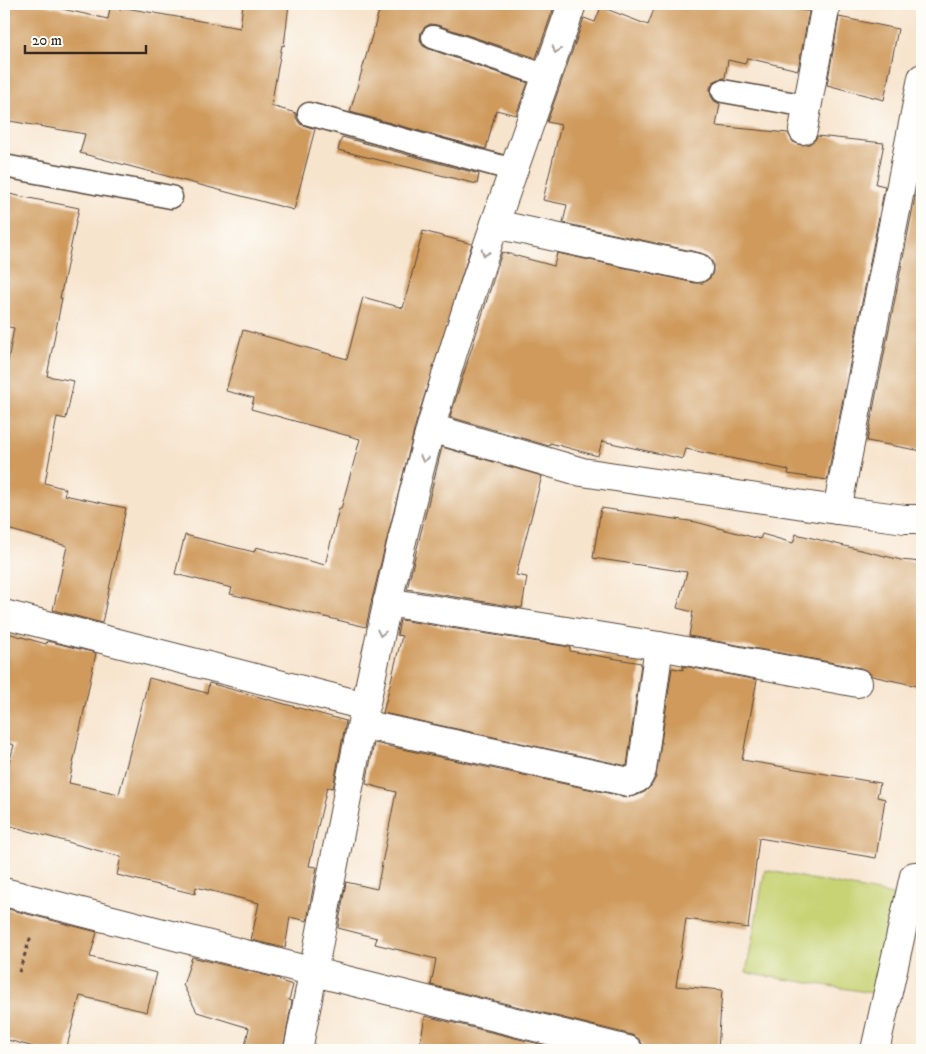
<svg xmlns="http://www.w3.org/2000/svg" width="926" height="1054" font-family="'IM FELL DW Pica',serif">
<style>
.green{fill:#c7d375;stroke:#817e4a}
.building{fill:#cf9a5b}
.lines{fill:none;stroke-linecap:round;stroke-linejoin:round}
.lane-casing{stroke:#574638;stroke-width:25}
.street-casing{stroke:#574638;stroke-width:30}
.path{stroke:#574638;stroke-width:3;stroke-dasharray:4 4;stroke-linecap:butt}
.lane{stroke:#fff;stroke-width:22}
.street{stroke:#fff;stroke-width:28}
.oneway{stroke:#a79f9a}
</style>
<rect width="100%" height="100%" fill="#fdfcf7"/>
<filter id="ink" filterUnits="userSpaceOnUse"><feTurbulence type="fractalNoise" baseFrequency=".02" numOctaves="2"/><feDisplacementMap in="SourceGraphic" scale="10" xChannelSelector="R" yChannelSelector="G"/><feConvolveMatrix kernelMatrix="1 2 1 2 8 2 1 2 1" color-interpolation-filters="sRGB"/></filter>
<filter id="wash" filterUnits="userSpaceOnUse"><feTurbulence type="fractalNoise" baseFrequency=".0096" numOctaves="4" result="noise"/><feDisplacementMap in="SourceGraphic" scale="20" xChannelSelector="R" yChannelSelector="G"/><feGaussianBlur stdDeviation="1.12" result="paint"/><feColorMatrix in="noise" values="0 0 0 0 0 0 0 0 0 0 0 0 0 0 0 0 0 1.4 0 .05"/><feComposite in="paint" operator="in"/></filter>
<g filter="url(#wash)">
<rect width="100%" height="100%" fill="#f7e4cd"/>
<polygon class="green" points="765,870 893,895 873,993 746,973"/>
<g id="blocks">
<g class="building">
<polygon points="7,4 39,4 108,19 110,8 120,10 120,7 240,28 243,4 289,4 284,46 282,45 271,106 296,113 296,118 300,124 315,129 294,210 80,153 85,134 4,120 4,26"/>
<polygon points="381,4 544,4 554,7 536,58 437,25 430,24 425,27 421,32 420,40 423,46 429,49 528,83 516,115 496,110 486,149 350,112"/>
<polygon points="656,4 802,4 800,10 809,11 798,70 747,58 745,64 728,60 725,78 719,79 713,82 710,88 711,96 714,101 720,104 716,126 788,133 793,142 801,145 809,144 815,140 817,136 884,143 876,184 885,186 827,480 788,474 789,470 686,449 683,459 602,441 598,456 550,443 549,446 450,417 502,252 554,266 557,253 695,283 703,283 710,278 713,272 713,263 708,256 701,253 563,223 567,205 543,200 561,125 547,122 584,18 595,22 601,7 648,25"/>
<polygon points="839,17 898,29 884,100 827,85"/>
<polygon points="342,137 479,174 477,184 338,150"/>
<polygon points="916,192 922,193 922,451 867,441"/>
<polygon points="4,193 79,208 60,298 62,298 47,376 74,381 66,419 57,417 45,483 66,489 64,495 126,508 102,623 53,610 67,546 4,528 4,382 14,328 4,326"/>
<polygon points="423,231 472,244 416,423 372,599 366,627 230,594 232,588 175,574 185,535 254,552 256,547 325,565 339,509 341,509 360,439 251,409 254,398 226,391 243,330 347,359 363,297 403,308"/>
<polygon points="442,447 542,476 516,575 527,577 522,608 407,589"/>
<polygon points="601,508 696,522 760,539 762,534 793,543 796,534 901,560 922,562 922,687 872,676 868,671 861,668 689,636 693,612 677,608 687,572 593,558"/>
<polygon points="400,620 570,647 570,651 641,663 627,766 383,713 402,636 397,635"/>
<polygon points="4,632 46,644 47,641 96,653 69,783 119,794 149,678 207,693 209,683 346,721 333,788 327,787 309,866 317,867 307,921 290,917 285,948 251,940 259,903 196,887 195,894 117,875 121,857 4,824 4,781 14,745 4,742"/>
<polygon points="683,666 757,680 742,760 880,783 877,797 885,799 876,858 759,838 748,928 686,919 676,986 722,990 718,1050 643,1050 643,1045 639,1039 632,1035 431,985 436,959 375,944 377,938 338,928 346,882 377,889 396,792 366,784 374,743 626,797 635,796 645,792 652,785 656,777 672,668 683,670"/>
<polygon points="4,908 97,932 90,957 157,973 147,1012 80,996 66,1050 45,1050 4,1039"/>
<polygon points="192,957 280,979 280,981 293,985 289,1000 292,1001 283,1050 244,1050 249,1028 197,1012 183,985"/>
<polygon points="425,1016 564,1050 419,1050"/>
</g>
</g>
</g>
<g filter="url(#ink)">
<use href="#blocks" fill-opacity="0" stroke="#574638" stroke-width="1"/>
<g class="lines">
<g class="lane-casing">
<g id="lane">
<polyline points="433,37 547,76"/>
<polyline points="723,91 807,106"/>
<polyline points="309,114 514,170"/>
<polyline points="4,166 171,197"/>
</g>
</g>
<g class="street-casing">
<g id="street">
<polyline points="803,130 826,4"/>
<polyline points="495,224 698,268"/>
<polyline points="431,428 582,472 837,510 905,519 922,519"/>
<polyline points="837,510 922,78"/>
<polyline points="387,602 659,646 858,683"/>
<polyline points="4,614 365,706"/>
<polyline points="362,724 629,782 638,778 642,770 659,646"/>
<polyline points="4,892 314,972 628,1050"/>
<path d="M298 1050C339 842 375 632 431 427 471 284 523 144 572 4"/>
<polyline points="875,1050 914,876 922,877"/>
</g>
</g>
<polyline class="path" points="19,972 31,936"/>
<use href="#lane" class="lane"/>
<use href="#street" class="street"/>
</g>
<defs><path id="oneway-chevron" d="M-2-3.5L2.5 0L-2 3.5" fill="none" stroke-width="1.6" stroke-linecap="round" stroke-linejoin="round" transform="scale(1.25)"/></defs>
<g class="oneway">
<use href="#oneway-chevron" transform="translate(556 50) rotate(109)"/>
<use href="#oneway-chevron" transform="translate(485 253) rotate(109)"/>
<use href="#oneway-chevron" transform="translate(424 459) rotate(104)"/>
<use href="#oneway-chevron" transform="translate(381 633) rotate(102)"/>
</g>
</g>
<rect width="926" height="1054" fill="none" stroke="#fdfcf7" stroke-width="20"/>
<path d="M25 45v8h121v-8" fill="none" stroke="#3b2a1e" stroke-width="2.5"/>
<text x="32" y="45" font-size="15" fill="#3b2a1e" stroke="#fdfcf7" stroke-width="4" paint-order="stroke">20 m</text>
</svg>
